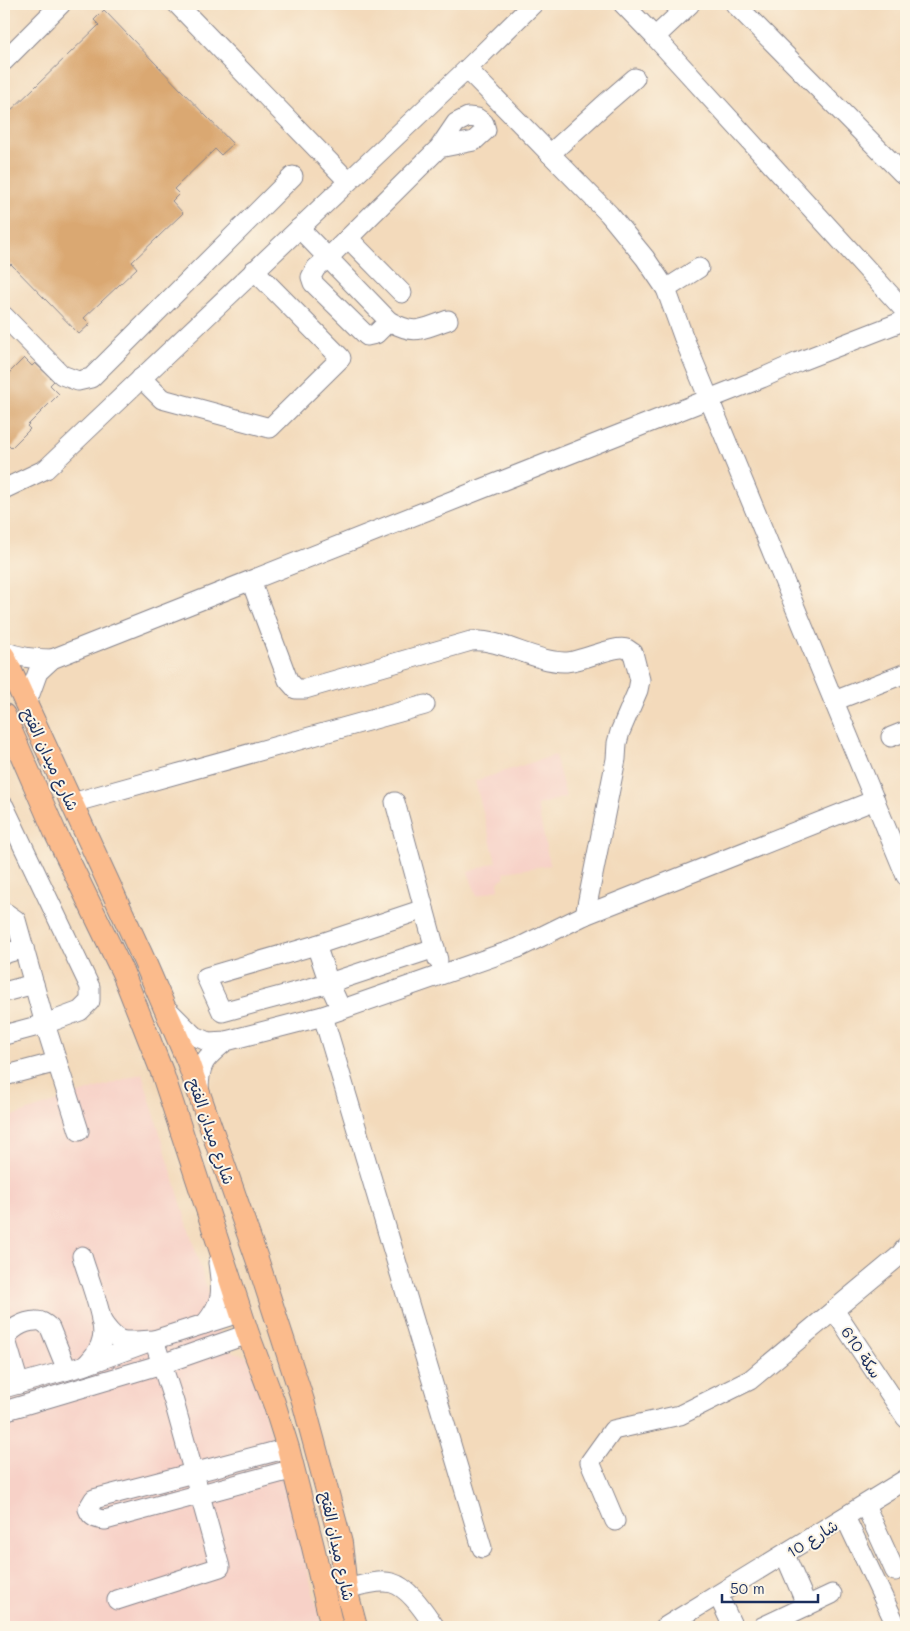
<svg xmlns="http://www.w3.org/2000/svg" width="910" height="1631" font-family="Mali,'Playpen Sans Arabic',sans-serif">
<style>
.built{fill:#f7d1c7}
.building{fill:#daa872}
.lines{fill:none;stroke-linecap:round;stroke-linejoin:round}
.minor-casing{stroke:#87848c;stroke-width:21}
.major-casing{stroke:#87848c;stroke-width:24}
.minor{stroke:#fff;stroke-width:19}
.major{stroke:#fbbb8c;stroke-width:22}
.labels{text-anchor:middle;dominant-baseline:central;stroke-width:4;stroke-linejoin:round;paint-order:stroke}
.street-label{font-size:16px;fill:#1b2f5e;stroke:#fcf5e5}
</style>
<rect width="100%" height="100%" fill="#fcf5e5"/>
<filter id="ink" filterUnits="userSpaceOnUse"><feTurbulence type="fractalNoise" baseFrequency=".02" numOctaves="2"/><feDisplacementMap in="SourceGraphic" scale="10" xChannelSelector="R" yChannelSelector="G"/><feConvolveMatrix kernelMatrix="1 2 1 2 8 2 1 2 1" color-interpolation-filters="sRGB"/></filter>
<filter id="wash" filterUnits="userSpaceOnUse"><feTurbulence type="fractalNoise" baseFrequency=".0096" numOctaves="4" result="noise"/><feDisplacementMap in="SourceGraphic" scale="20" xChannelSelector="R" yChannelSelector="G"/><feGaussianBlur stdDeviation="1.12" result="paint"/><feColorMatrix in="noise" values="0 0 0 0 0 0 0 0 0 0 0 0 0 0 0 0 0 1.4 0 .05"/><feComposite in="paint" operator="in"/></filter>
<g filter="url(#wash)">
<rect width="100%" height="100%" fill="#f3dabb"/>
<g class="built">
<polygon points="555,755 566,797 537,805 550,865 505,872 504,878 498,882 499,889 477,896 468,872 496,862 475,781"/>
<polygon points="142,1073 225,1349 248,1357 285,1482 322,1627 4,1627 4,1119"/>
</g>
<g id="blocks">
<g class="building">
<polygon points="104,10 233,144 221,155 215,149 174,189 179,194 172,201 183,213 132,262 137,268 84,318 90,324 79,334 11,264 5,269 4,268 4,117 99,25 94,20"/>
<polygon points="24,358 32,366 35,363 54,381 50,385 59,394 27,426 30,429 11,448 4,441 4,378"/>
</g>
</g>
</g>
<g filter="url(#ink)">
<use href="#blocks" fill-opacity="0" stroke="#87848c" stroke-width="1"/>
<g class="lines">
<g class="minor-casing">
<g id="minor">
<polyline points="177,4 348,181"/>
<polyline points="623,4 655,37 906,312"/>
<polyline points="735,4 902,173 906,174"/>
<polyline points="655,37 690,4"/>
<polyline points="4,61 61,4"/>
<polyline points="467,69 609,214 645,258 666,289 683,336 906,876"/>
<polyline points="550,154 606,103 635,78"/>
<path d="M299 228 389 321C416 336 421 329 448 320"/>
<polyline points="348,238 402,293"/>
<polyline points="666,289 699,268"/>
<polyline points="4,316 62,375 78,381 91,378 293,176"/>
<polyline points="389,321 376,334 367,336 313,283 311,277 316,268 328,258 439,148 456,123 468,117 477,118 484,123 486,130 474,141 439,148"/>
<polyline points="141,378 162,399 270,428 341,358 254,270"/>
<polyline points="4,489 46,469 467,69 533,4"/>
<path d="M251 581 288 680 296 689H305L471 641C500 638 532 661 564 662 579 663 615 644 627 649 629 650 631 652 633 653L640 680 638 690 620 732 617 743 616 759 585 915"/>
<path d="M4 651C20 658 35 659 52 659"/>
<polyline points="834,701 906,673"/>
<polyline points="26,705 38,672 52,659 762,378 798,362 906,320"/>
<polyline points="891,737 906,731"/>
<polyline points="395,802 438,960"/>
<polyline points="72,803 425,705"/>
<polyline points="4,806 90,987 90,1001 80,1011 45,1024 4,1035"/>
<polyline points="424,909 316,945 206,977 222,1012 329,983 435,948"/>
<polyline points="4,914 6,913 16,920 45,1024 79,1131"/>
<polyline points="316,945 329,983 341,1009"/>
<polyline points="4,954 24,948"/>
<polyline points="4,992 34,984"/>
<polyline points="169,1011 193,1035 209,1042 226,1041 323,1016 518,948 585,915 875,800"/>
<polyline points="323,1016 482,1548"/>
<polyline points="4,1076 57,1062"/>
<path d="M199 1092C199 1063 204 1059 226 1041"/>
<path d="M82 1256C87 1274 107 1323 102 1339 100 1350 93 1357 86 1365"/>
<polyline points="834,1310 906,1418"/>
<path d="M101 1320C119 1347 124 1341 154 1340L174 1402 220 1567 117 1600"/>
<path d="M205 1324C224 1300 222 1292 218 1263"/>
<path d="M19 1384 6 1340C9 1329 24 1321 36 1321 42 1320 47 1325 50 1328L67 1370"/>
<polyline points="4,1388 86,1365 154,1340 242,1312"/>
<polyline points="4,1411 162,1364 248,1334"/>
<path d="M288 1448 94 1499 88 1509C91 1517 96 1519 105 1520L294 1469"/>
<polyline points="865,1505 895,1571"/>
<polyline points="845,1517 897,1627"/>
<polyline points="615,1521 590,1462 613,1430 680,1415 750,1380 899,1256 906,1247"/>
<polyline points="785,1555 807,1606"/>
<path d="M346 1589C359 1586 378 1579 392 1583 410 1588 425 1613 435 1627"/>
<polyline points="718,1595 733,1627"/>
<polyline points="665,1627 906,1479"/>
<polyline points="762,1627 832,1594"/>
</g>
</g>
<g class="major-casing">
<g id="major">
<polyline points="4,656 144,960 188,1062 257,1259 303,1401 341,1543 346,1589 356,1627"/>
<polyline points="4,715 55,832 123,973 162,1072 248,1334 274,1403 288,1448 313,1547 332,1627"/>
</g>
</g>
<use href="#minor" class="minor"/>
<use href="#major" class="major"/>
</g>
</g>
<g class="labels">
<g class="street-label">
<text transform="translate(51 759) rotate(65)">شارع ميدان الفتح</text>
<text transform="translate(212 1131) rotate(71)">شارع ميدان الفتح</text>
<text transform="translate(862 1352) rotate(56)">سكة 610</text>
<text transform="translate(812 1538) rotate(-32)">شارع 10</text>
<text transform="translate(338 1546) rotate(78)">شارع ميدان الفتح</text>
</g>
</g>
<rect width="910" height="1631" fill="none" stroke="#fcf5e5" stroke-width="20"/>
<path d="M722 1594v8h96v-8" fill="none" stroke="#1b2f5e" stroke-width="2.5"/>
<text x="730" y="1594" font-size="15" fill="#1b2f5e" stroke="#fcf5e5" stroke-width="4" paint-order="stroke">50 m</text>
</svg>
